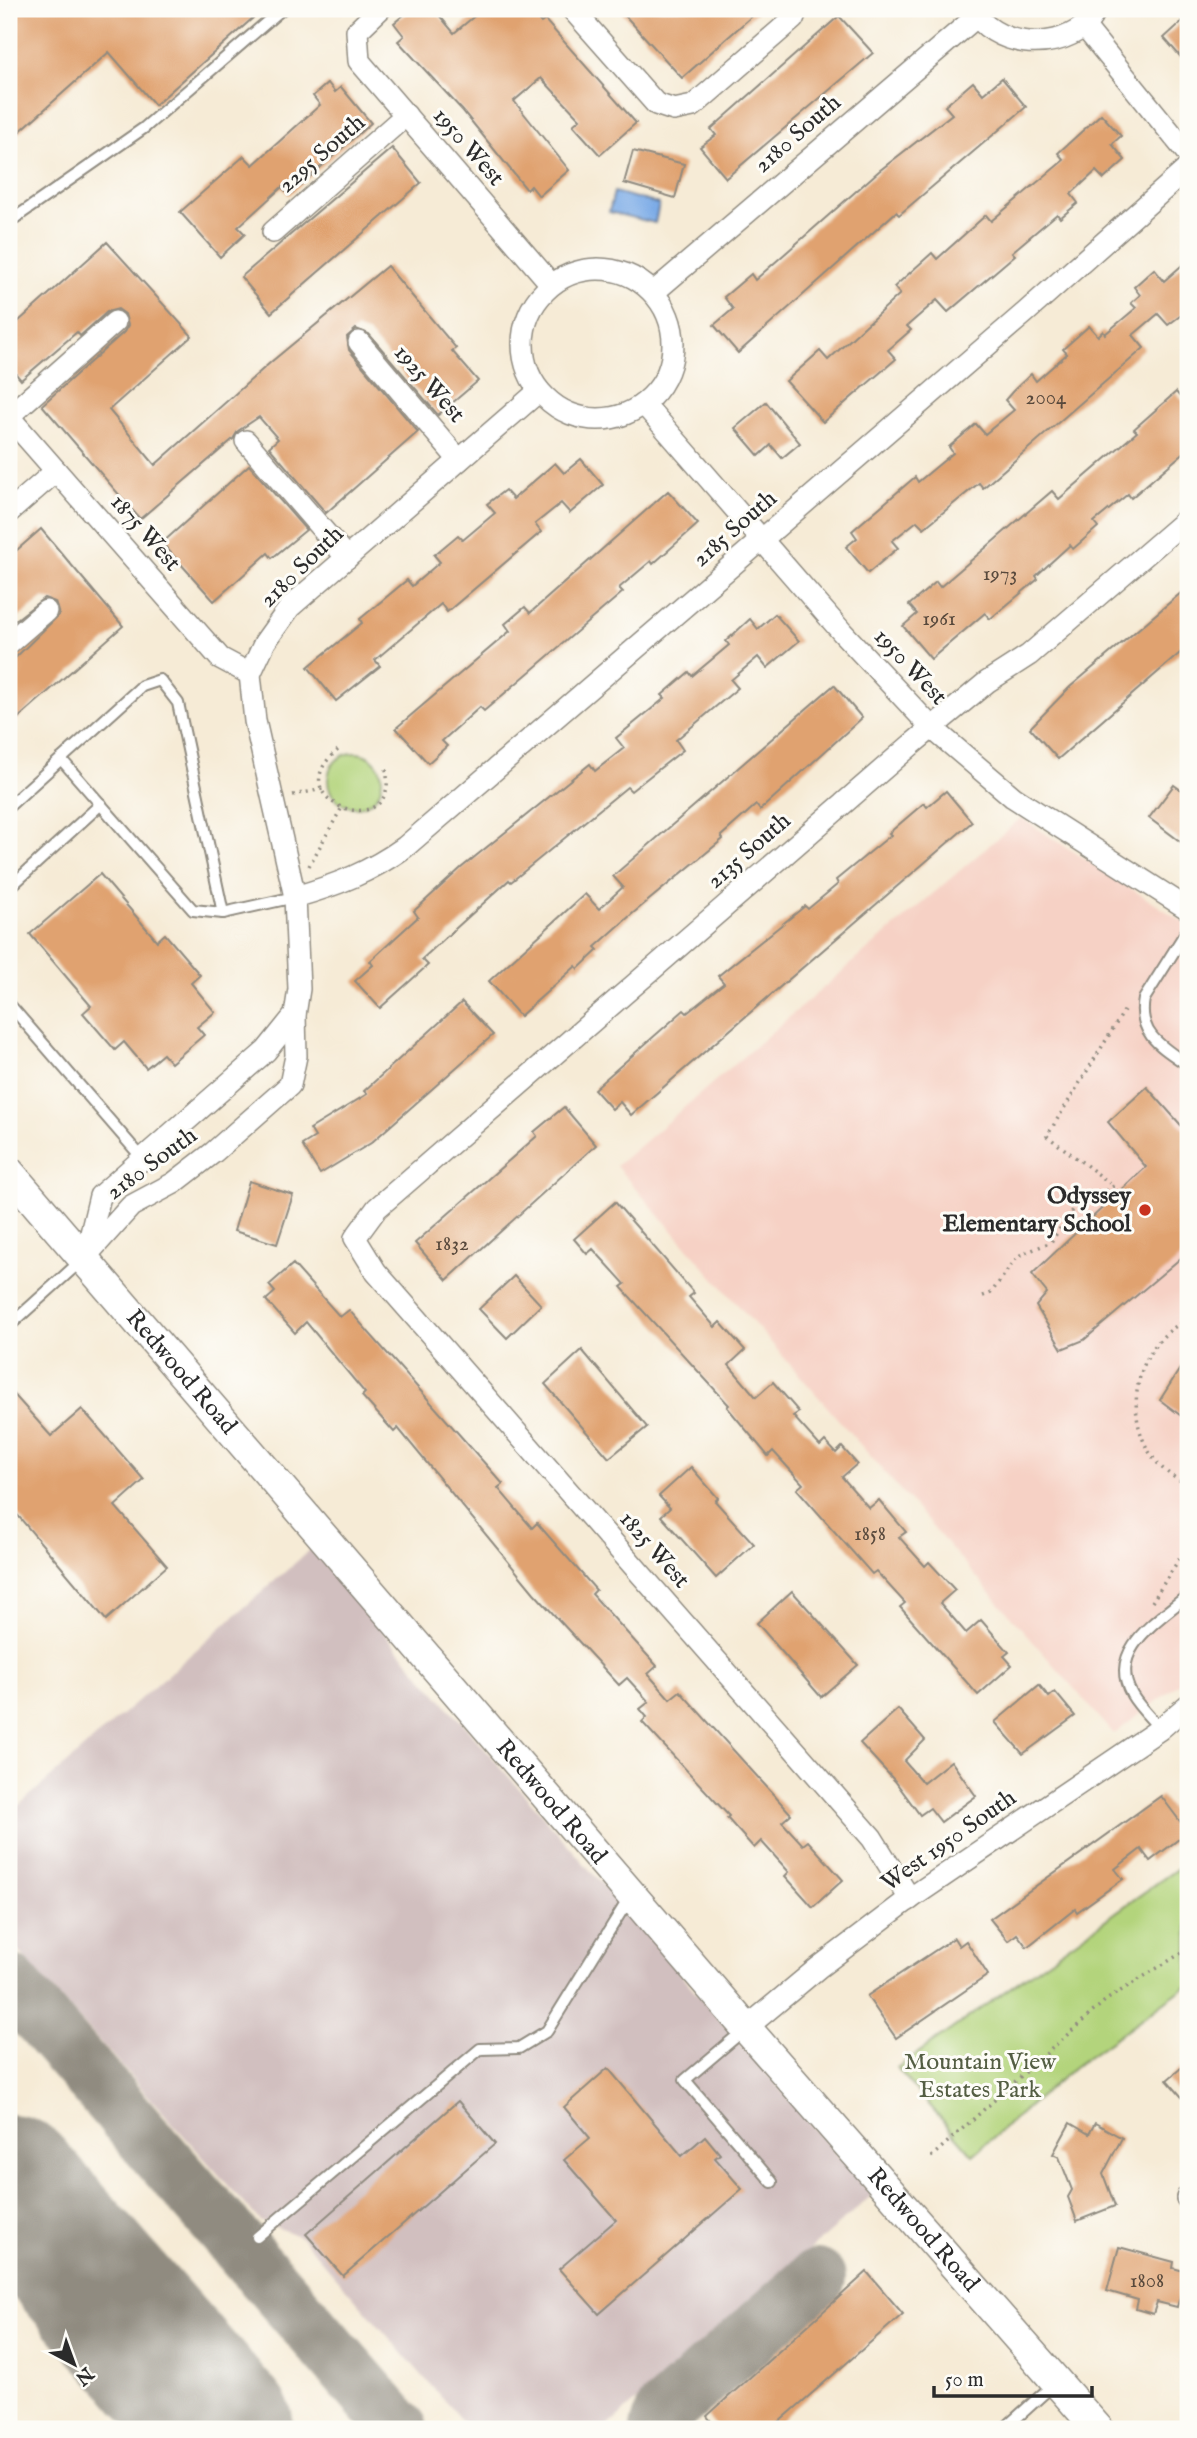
<svg xmlns="http://www.w3.org/2000/svg" width="1197" height="2438" font-family="'IM FELL English',serif">
<style>
.built{fill:#f6d1c5}
.industrial{fill:#d1bfbf}
.green{fill:#b3d47c;stroke:#6f8054;stroke-width:2}
.water{fill:#7dace7;stroke:#546c89;stroke-width:2}
.lines{fill:none;stroke-linecap:round;stroke-linejoin:round}
.taxiway{stroke:#908b80;stroke-width:58}
.runway{stroke:#908b80;stroke-width:142}
.building{fill:#e0a270}
.service-casing{stroke:#908b80;stroke-width:14}
.minor-casing{stroke:#908b80;stroke-width:24}
.secondary-casing{stroke:#908b80;stroke-width:33}
.path{stroke:#908b80;stroke-width:3.5;stroke-dasharray:2 5;stroke-linecap:butt}
.service{stroke:#fff;stroke-width:10}
.minor{stroke:#fff;stroke-width:21}
.secondary{stroke:#fff;stroke-width:30}
.poi-dot{fill:#c8321e;stroke:#fdfcf7;stroke-width:2.5}
.labels{text-anchor:middle;dominant-baseline:central;stroke-width:6;stroke-linejoin:round;paint-order:stroke}
.number-label{font-size:21px;fill:#58493c}
.street-label{font-size:24px;fill:#2b2b2b;stroke:#fdfcf7}
.poi-label{font-size:24px;font-weight:bold;fill:#2b2b2b;stroke:#fdfcf7;text-anchor:end}
.park-label{font-size:24px;fill:#545e43;stroke:#fdfcf7}
</style>
<rect width="100%" height="100%" fill="#fdfcf7"/>
<filter id="ink" filterUnits="userSpaceOnUse"><feTurbulence type="fractalNoise" baseFrequency=".0143" numOctaves="2"/><feDisplacementMap in="SourceGraphic" scale="14" xChannelSelector="R" yChannelSelector="G"/><feConvolveMatrix kernelMatrix="1 2 1 2 8 2 1 2 1" color-interpolation-filters="sRGB"/></filter>
<filter id="wash" filterUnits="userSpaceOnUse"><feTurbulence type="fractalNoise" baseFrequency=".00686" numOctaves="4" result="noise"/><feDisplacementMap in="SourceGraphic" scale="28" xChannelSelector="R" yChannelSelector="G"/><feGaussianBlur stdDeviation="1.57" result="paint"/><feColorMatrix in="noise" values="0 0 0 0 0 0 0 0 0 0 0 0 0 0 0 0 0 1.4 0 .05"/><feComposite in="paint" operator="in"/></filter>
<g filter="url(#wash)">
<rect width="100%" height="100%" fill="#f6ebd6"/>
<polygon class="built" points="1021,818 1188,925 1188,1677 1114,1734 616,1166"/>
<polygon class="industrial" points="311,1549 872,2195 605,2429 469,2429 301,2237 260,2221 9,1940 9,1814"/>
<g class="green">
<circle cx="355" cy="780" r="27"/>
<polygon points="1188,1861 1188,1985 1074,2067 973,2155 897,2068"/>
</g>
<polygon class="water" points="614,192 659,204 655,223 609,212"/>
<g class="lines">
<g class="taxiway">
<polyline points="9,1983 399,2429"/>
<polyline points="659,2429 664,2413 817,2278"/>
</g>
<polyline class="runway" points="9,2185 223,2429"/>
</g>
<g id="blocks">
<g class="building">
<polygon points="9,9 263,9 155,105 109,52 9,141"/>
<polygon points="411,9 434,9 454,33 483,9 529,9 541,23 545,20 636,123 600,155 573,125 580,119 541,78 514,101 569,170 539,196 531,186 527,190 463,111 398,41 404,36 394,23"/>
<polygon points="619,9 760,9 682,78"/>
<polygon points="839,16 873,53 726,178 700,147 716,135 711,129"/>
<polygon points="1188,16 1188,65 1164,38"/>
<polygon points="1002,78 1026,107 899,215 896,212 738,353 714,325 733,309 724,297 751,274 755,280 879,171 952,114 945,106 973,82 983,94"/>
<polygon points="328,83 335,92 341,87 371,123 289,195 282,187 238,227 245,234 220,257 180,212 244,156 253,165 320,105 313,96"/>
<polygon points="1101,114 1121,136 1112,144 1125,160 1104,179 1096,171 1071,194 1078,203 1060,218 1057,214 1012,252 1015,255 948,312 937,300 907,326 911,330 888,350 896,359 823,422 786,381 820,351 828,360 900,294 894,287 932,253 937,259 986,215 991,221 1064,160 1058,153"/>
<polygon points="392,148 421,183 271,313 241,277"/>
<polygon points="633,151 684,164 675,198 624,183"/>
<polygon points="107,242 192,336 109,410 155,465 271,362 387,266 456,348 452,351 478,381 438,415 369,334 356,329 347,337 349,350 418,432 326,513 269,447 278,439 259,417 238,431 233,439 140,519 42,405 124,332 128,325 125,314 118,309 107,312 80,336 77,332 21,380 9,366 9,330"/>
<polygon points="1188,260 1188,310 1168,325 1158,314 1133,335 1144,348 983,488 979,483 924,528 917,521 892,541 898,548 868,573 846,547 857,538 852,531 915,477 918,482 953,453 949,447 976,424 985,434 1014,410 1005,400 1013,391 1031,374 1036,381 1067,354 1063,349 1089,326 1098,336 1103,331 1105,334 1136,308 1131,303 1140,295 1134,287 1154,269 1164,281"/>
<polygon points="1176,392 1188,406 1188,449 1131,498 1128,494 1094,522 1098,527 1073,549 1070,545 1036,576 1038,579 990,619 985,613 931,659 903,626 917,614 909,605 936,582 940,587 1052,491 1059,499 1137,432 1134,429"/>
<polygon points="766,402 800,443 782,458 771,445 759,456 735,428"/>
<polygon points="581,459 603,485 570,513 561,503 535,524 541,532 447,612 441,604 375,660 380,666 336,701 308,667 362,623 360,619 407,580 412,586 440,562 434,555 458,535 463,540 495,513 487,504 505,490 513,499 555,463 564,473"/>
<polygon points="249,465 306,530 272,558 268,553 214,601 162,543"/>
<polygon points="668,491 698,524 653,564 651,561 619,588 623,592 484,711 480,707 442,741 447,746 428,763 396,728 510,631 505,624 525,607 530,613"/>
<polygon points="41,529 123,626 9,726 9,664 59,615 55,602 44,598 13,622 9,617 9,557"/>
<polygon points="1188,587 1188,646 1058,759 1030,728 1070,687"/>
<polygon points="775,614 799,641 767,668 758,657 731,680 738,688 676,740 683,750 631,791 627,787 511,882 509,880 422,959 428,965 380,1008 355,981 373,965 370,961 418,917 414,911 461,868 590,764 595,771 624,748 616,738 665,698 662,695 689,672 692,676 729,645 726,641 750,619 758,629"/>
<polygon points="834,685 862,718 760,810 756,805 721,836 723,839 632,914 595,947 598,950 578,969 576,966 520,1016 489,981 585,894 599,909 623,887 613,876"/>
<polygon points="1174,785 1188,795 1188,833 1181,842 1149,818"/>
<polygon points="946,791 972,822 631,1115 620,1102 612,1109 594,1089 684,1010 687,1013 724,983 718,976 805,906 808,909 838,884 836,880 891,835 889,833 924,803 927,807"/>
<polygon points="100,874 157,941 165,934 200,975 191,983 215,1012 197,1027 204,1035 171,1063 163,1054 146,1068 124,1042 115,1050 83,1013 91,1006 30,934"/>
<polygon points="462,1002 493,1035 371,1143 320,1174 302,1145 315,1137 310,1129 367,1094 364,1091"/>
<polygon points="1147,1087 1188,1133 1188,1252 1084,1340 1062,1349 1036,1306 1047,1293 1032,1274 1146,1167 1108,1122"/>
<polygon points="564,1107 596,1145 447,1280 415,1243 537,1136 534,1132"/>
<polygon points="249,1181 293,1195 277,1244 234,1231"/>
<polygon points="615,1202 694,1293 689,1297 715,1327 720,1322 745,1350 729,1365 756,1397 773,1382 799,1412 793,1416 820,1446 825,1441 836,1453 842,1447 857,1464 842,1477 869,1508 879,1500 906,1532 899,1537 925,1566 929,1562 955,1590 940,1603 966,1633 981,1620 1009,1652 1004,1656 1012,1665 978,1695 900,1607 905,1603 876,1571 872,1574 797,1489 803,1484 773,1451 768,1456 727,1407 729,1405 621,1287 625,1284 593,1249 587,1254 574,1239"/>
<polygon points="293,1264 340,1317 349,1310 503,1484 498,1488 532,1528 537,1523 596,1590 592,1594 657,1666 648,1674 670,1699 680,1691 791,1814 782,1822 803,1845 808,1841 843,1880 813,1907 785,1876 789,1872 761,1841 754,1848 727,1818 729,1816 642,1722 647,1717 640,1709 649,1702 627,1678 619,1685 534,1593 398,1428 394,1432 362,1396 365,1393 306,1322 295,1333 266,1300 275,1292 269,1285"/>
<polygon points="514,1276 541,1305 507,1338 479,1309"/>
<polygon points="582,1350 647,1427 609,1458 545,1384"/>
<polygon points="1188,1356 1188,1421 1160,1400"/>
<polygon points="9,1389 51,1436 82,1409 144,1480 115,1506 167,1566 106,1620 9,1505"/>
<polygon points="691,1467 718,1498 715,1501 754,1544 716,1578 661,1516 670,1508 659,1496"/>
<polygon points="792,1591 858,1665 821,1697 757,1623"/>
<polygon points="1039,1685 1049,1697 1055,1692 1075,1716 1023,1754 995,1722"/>
<polygon points="898,1709 925,1740 904,1761 923,1783 951,1761 976,1796 941,1822 930,1808 920,1815 895,1781 860,1743"/>
<polygon points="1161,1796 1188,1832 1150,1861 1141,1849 1115,1869 1123,1879 1077,1912 1075,1909 1027,1947 1017,1934 1008,1941 990,1919"/>
<polygon points="954,1938 959,1946 966,1941 988,1975 896,2038 867,1996"/>
<polygon points="1188,2062 1188,2104 1167,2080"/>
<polygon points="608,2068 682,2156 705,2136 720,2154 715,2158 742,2189 599,2314 559,2269 616,2220 564,2160 590,2138 564,2107"/>
<polygon points="458,2101 495,2144 343,2276 306,2234"/>
<polygon points="1070,2123 1089,2134 1095,2123 1122,2138 1103,2174 1115,2206 1077,2221 1068,2197 1072,2190 1059,2157 1053,2154"/>
<polygon points="1119,2247 1174,2262 1173,2268 1187,2272 1177,2307 1157,2302 1153,2314 1136,2309 1138,2300 1107,2291"/>
<polygon points="867,2272 903,2314 771,2429 717,2429 707,2416"/>
</g>
</g>
</g>
<g filter="url(#ink)">
<use href="#blocks" fill-opacity="0" stroke="#908b80" stroke-width="2"/>
<g class="lines">
<g class="service-casing">
<g id="service">
<polyline points="9,222 144,128 282,9"/>
<polyline points="61,759 193,910 223,913"/>
<polyline points="9,806 142,686 160,680 178,703 223,913 295,897"/>
<polyline points="9,888 101,804"/>
<path d="M1188 929 1144 999C1137 1034 1162 1047 1188 1065"/>
<polyline points="9,1004 143,1159"/>
<polyline points="9,1326 82,1260"/>
<path d="M1160 1729C1151 1718 1139 1707 1132 1695 1106 1650 1159 1620 1188 1595"/>
<polyline points="744,2030 685,2080 772,2182"/>
<polyline points="257,2237 480,2049 519,2048 547,2031 630,1897"/>
<polyline points="1004,2429 1054,2384"/>
</g>
</g>
<g class="minor-casing">
<g id="minor">
<polyline points="380,9 357,31 359,61 551,284"/>
<polyline points="572,9 656,104 674,110 693,106 793,19 797,9"/>
<path d="M972 9C993 46 1051 53 1084 26 1089 22 1093 14 1097 9"/>
<polyline points="1084,26 1188,154"/>
<polyline points="273,232 406,115"/>
<circle cx="598" cy="344" r="75"/>
<polyline points="654,292 976,17"/>
<polyline points="359,342 459,460"/>
<polyline points="644,404 842,632 932,728 1013,797 1188,909"/>
<polyline points="9,416 115,322"/>
<polyline points="9,417 220,658 250,674"/>
<polyline points="246,441 347,558"/>
<polyline points="9,512 56,471"/>
<polyline points="9,643 46,611"/>
<path d="M295 897C337 885 370 872 405 847L1026 312 1188 168"/>
<polyline points="86,1254 100,1196 266,1051 295,1015"/>
<polyline points="85,1257 131,1206 174,1183 214,1152 290,1085 296,1056 295,1015 299,989 295,897 255,721 250,674 265,642 290,607 539,391"/>
<polyline points="910,1899 872,1838 376,1272 355,1238 377,1208 911,745 987,682 1029,655 1188,518"/>
<polyline points="746,2028 818,1968 905,1902 1160,1729 1188,1705"/>
<polyline points="1187,2198 1188,2196"/>
</g>
</g>
<g class="secondary-casing">
<g id="secondary">
<path id="s1" d="M9 1172 746 2028 1098 2429"/>
</g>
</g>
<g class="path">
<path d="M338 750C272 803 406 847 385 765"/>
<polyline points="293,795 323,789"/>
<polyline points="309,866 341,809"/>
<polyline points="983,1296 991,1293 1018,1256 1051,1242 1074,1207 1114,1186 1047,1136 1124,1011"/>
<path d="M1188 1320C1121 1348 1117 1457 1188 1484"/>
<polyline points="1152,1602 1188,1545"/>
<polyline points="931,2157 1106,2000 1188,1949"/>
</g>
<use href="#service" class="service"/>
<use href="#minor" class="minor"/>
<use href="#secondary" class="secondary"/>
</g>
</g>
<circle class="poi-dot" cx="1145" cy="1210" r="7"/>
<g class="labels">
<g class="number-label">
<text x="1046" y="398">2004</text>
<text x="1000" y="574">1973</text>
<text x="939" y="619">1961</text>
<text x="452" y="1244">1832</text>
<text x="870" y="1534">1858</text>
<text x="1147" y="2281">1808</text>
</g>
<g class="street-label">
<text transform="translate(798 134) rotate(-41)">2180 South</text>
<text transform="translate(468 147) rotate(49)">1950 West</text>
<text transform="translate(322 154) rotate(-41)">2295 South</text>
<text transform="translate(429 384) rotate(49)">1925 West</text>
<text transform="translate(735 529) rotate(-41)">2185 South</text>
<text transform="translate(145 533) rotate(49)">1875 West</text>
<text transform="translate(302 567) rotate(-44)">2180 South</text>
<text transform="translate(910 667) rotate(47)">1950 West</text>
<text transform="translate(749 851) rotate(-41)">2135 South</text>
<text transform="translate(152 1164) rotate(-36)">2180 South</text>
<text stroke="none"><textPath href="#s1" startOffset="264">Redwood Road</textPath></text>
<text transform="translate(654 1550) rotate(49)">1825 West</text>
<text stroke="none"><textPath href="#s1" startOffset="831">Redwood Road</textPath></text>
<text transform="translate(949 1841) rotate(-35)">West 1950 South</text>
<text stroke="none"><textPath href="#s1" startOffset="1398">Redwood Road</textPath></text>
</g>
<g class="poi-label">
<text x="1131" y="1196">Odyssey<tspan x="1131" dy="28">Elementary School</tspan></text>
</g>
<g class="park-label">
<text x="980" y="2062">Mountain View<tspan x="980" dy="28">Estates Park</tspan></text>
</g>
</g>
<rect width="1197" height="2438" fill="none" stroke="#fdfcf7" stroke-width="35"/>
<g transform="translate(74 2364) rotate(139)" stroke="#fdfcf7" stroke-width="5" paint-order="stroke">
<path d="M0-5L12 26L0 18L-12 26Z" fill="#2b2b2b"/>
<text y="-10" font-size="19" font-weight="bold" text-anchor="middle" fill="#2b2b2b">N</text>
</g>
<path d="M934 2386v10h158v-10" fill="none" stroke="#2b2b2b" stroke-width="3.5"/>
<text x="945" y="2386" font-size="21" fill="#2b2b2b" stroke="#fdfcf7" stroke-width="5" paint-order="stroke">50 m</text>
</svg>
